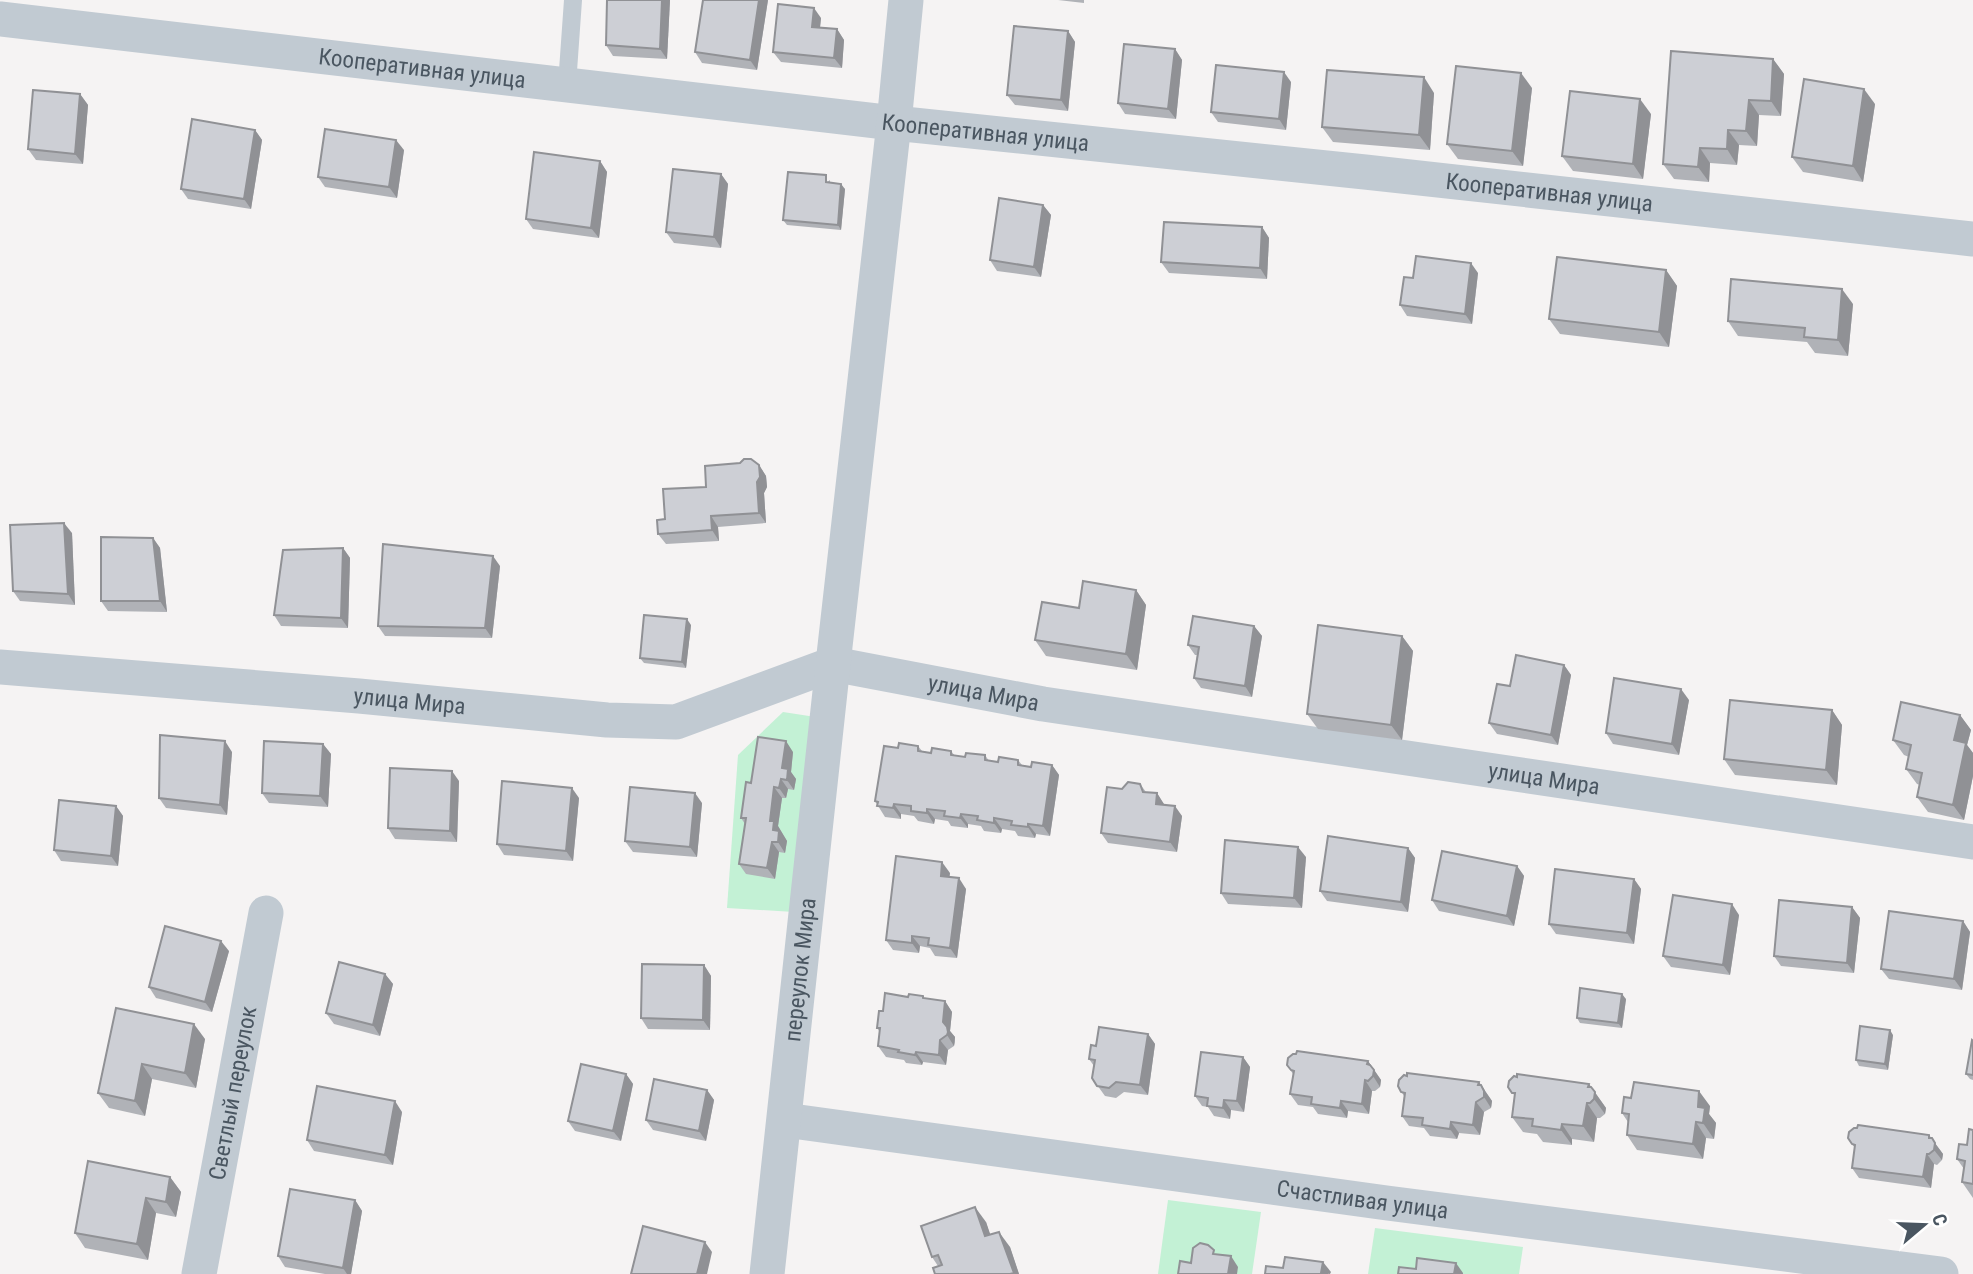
<svg xmlns="http://www.w3.org/2000/svg" width="1973" height="1274" font-family="'Roboto Condensed',sans-serif">
<style>
.green{fill:#c3f1d5}
.lines{fill:none;stroke-linecap:round;stroke-linejoin:round}
.service{stroke:#c1cad2;stroke-width:18}
.minor{stroke:#c1cad2;stroke-width:35}
.wall{fill:#b0b2b7}
.shaded-wall{fill:#909195}
.building{fill:#cdcfd5;stroke:#909195;stroke-width:2}
.labels{text-anchor:middle;dominant-baseline:central;stroke-width:6;stroke-linejoin:round;paint-order:stroke}
.street-label{font-size:23px;fill:#4a5661;stroke:#fff}
</style>
<rect width="100%" height="100%" fill="#f5f3f3"/>
<g class="green">
<polygon points="783,712 822,718 794,912 727,908 738,755"/>
<polygon points="1168,1200 1261,1212 1252,1274 1158,1274"/>
<polygon points="1375,1228 1523,1247 1519,1274 1368,1274"/>
</g>
<g class="lines">
<polyline class="service" points="567,85 573,0"/>
<g class="minor">
<path id="s1" d="M0 19 894 123 1365 172 1973 239"/>
<path id="s2" d="M0 667 359 696 607 720 676 722 833 664 1043 704 1973 842"/>
<path id="s3" d="M785 1120 1387 1203 1941 1274"/>
<path id="s4" d="M199 1274 266 913"/>
<path id="s5" d="M767 1274 833 664 894 123 906 0"/>
</g>
</g>
<g class="wall">
<polygon points="607,0 670,0 667,59 613,56 606,45"/>
<polygon points="768,0 757,70 702,63 695,52"/>
<polygon points="1058,0 1084,0 1084,3"/>
<polygon points="821,18 820,27 837,29 844,40 842,68 781,62 773,52"/>
<polygon points="1068,31 1075,42 1068,111 1015,105 1007,95"/>
<polygon points="1175,49 1182,60 1176,119 1125,114 1118,103"/>
<polygon points="1773,59 1784,74 1781,116 1759,115 1757,146 1739,145 1737,165 1710,163 1709,182 1674,179 1663,164"/>
<polygon points="1291,82 1286,130 1218,122 1211,112"/>
<polygon points="1532,88 1523,166 1458,159 1447,144"/>
<polygon points="1434,93 1430,150 1333,142 1322,127"/>
<polygon points="80,94 88,105 83,164 36,160 28,149"/>
<polygon points="1875,104 1863,182 1803,172 1792,157"/>
<polygon points="1651,114 1643,179 1573,171 1562,156"/>
<polygon points="255,130 262,140 251,209 188,199 181,189"/>
<polygon points="404,150 397,198 325,187 318,177"/>
<polygon points="600,161 607,172 599,238 533,229 526,219"/>
<polygon points="721,174 728,184 721,248 674,243 666,232"/>
<polygon points="830,180 830,182 845,189 841,230 787,225 783,220"/>
<polygon points="1043,205 1051,215 1041,277 997,271 990,260"/>
<polygon points="1262,227 1269,238 1267,279 1169,273 1161,262"/>
<polygon points="1666,270 1677,286 1669,347 1560,334 1549,319"/>
<polygon points="1478,273 1472,324 1407,316 1400,305 1413,278"/>
<polygon points="1853,304 1848,356 1815,353 1807,342 1738,336 1728,321"/>
<polygon points="759,465 766,476 767,487 764,493 766,523 718,527 719,541 666,544 658,534 665,519 706,487"/>
<polygon points="72,533 75,605 20,601 13,591"/>
<polygon points="153,538 160,548 167,612 108,611 101,601"/>
<polygon points="343,548 350,558 348,628 281,626 274,615"/>
<polygon points="500,566 492,638 385,636 378,626"/>
<polygon points="1136,590 1146,605 1137,670 1046,656 1035,640 1079,608"/>
<polygon points="691,625 686,668 644,663 640,658"/>
<polygon points="1254,626 1262,636 1252,697 1201,688 1194,678 1197,655 1195,655 1188,645"/>
<polygon points="1402,636 1413,651 1402,740 1318,729 1307,714"/>
<polygon points="1564,665 1571,675 1558,745 1497,734 1489,723 1510,686"/>
<polygon points="1689,700 1679,755 1613,744 1606,733"/>
<polygon points="1832,710 1842,725 1837,785 1735,775 1724,759"/>
<polygon points="1960,715 1971,730 1967,745 1973,753 1973,776 1964,820 1928,812 1917,797 1920,785 1917,784 1906,769 1909,757 1904,755 1893,740"/>
<polygon points="323,744 331,754 328,807 269,803 262,793"/>
<polygon points="918,746 922,751 931,753 951,751 955,756 965,757 985,755 989,761 998,762 1018,760 1022,765 1031,767 1052,765 1059,775 1050,836 1036,834 1035,838 1018,836 1015,831 1002,829 1001,833 984,831 981,826 968,824 968,828 951,826 948,821 935,819 934,824 918,821 914,816 901,814 901,819 885,817 875,801"/>
<polygon points="232,752 227,815 166,808 159,798"/>
<polygon points="793,752 791,772 796,779 794,790 788,789 786,798 782,798 778,826 787,841 785,853 779,852 775,879 746,874 739,864 745,824 741,818 751,783"/>
<polygon points="459,781 457,842 395,839 388,828"/>
<polygon points="1140,784 1146,792 1157,793 1164,805 1182,816 1177,852 1108,843 1101,833 1122,789"/>
<polygon points="579,798 573,861 504,855 497,844"/>
<polygon points="702,803 697,857 633,852 625,841"/>
<polygon points="116,806 123,816 118,866 61,861 54,850"/>
<polygon points="1408,848 1415,858 1408,912 1327,901 1320,891"/>
<polygon points="1306,857 1302,908 1228,904 1221,893"/>
<polygon points="1517,866 1524,876 1514,926 1439,911 1432,900"/>
<polygon points="950,873 949,877 966,889 957,958 935,956 930,948 920,946 919,953 893,950 886,940"/>
<polygon points="1634,879 1641,889 1634,944 1556,934 1549,924"/>
<polygon points="1852,907 1860,918 1854,973 1781,966 1774,956"/>
<polygon points="1739,915 1730,975 1671,967 1663,956"/>
<polygon points="1963,921 1970,932 1962,990 1889,979 1881,969"/>
<polygon points="229,951 212,1012 156,998 149,987"/>
<polygon points="704,965 711,976 710,1030 648,1029 641,1018"/>
<polygon points="385,974 393,984 380,1036 334,1024 326,1013"/>
<polygon points="923,996 925,999 945,1001 952,1012 950,1031 955,1037 955,1042 954,1046 948,1050 946,1065 923,1062 922,1065 906,1063 904,1060 886,1057 878,1046 880,1032 877,1028 883,1011 908,997"/>
<polygon points="1626,999 1622,1028 1580,1023 1577,1018"/>
<polygon points="116,1008 205,1039 196,1088 152,1079 145,1116 109,1108 98,1093"/>
<polygon points="1148,1034 1155,1044 1148,1095 1124,1092 1116,1098 1105,1096 1092,1078 1094,1066 1089,1059 1096,1046"/>
<polygon points="1893,1035 1888,1070 1859,1066 1856,1060"/>
<polygon points="1973,1041 1973,1080 1970,1079 1966,1074"/>
<polygon points="1243,1057 1250,1067 1244,1112 1231,1110 1230,1119 1214,1116 1208,1107 1202,1106 1195,1096"/>
<polygon points="1368,1061 1381,1080 1380,1087 1375,1091 1372,1091 1369,1114 1348,1111 1347,1118 1318,1114 1313,1107 1298,1105 1290,1094 1293,1074 1287,1065"/>
<polygon points="626,1074 633,1084 621,1141 575,1131 568,1121"/>
<polygon points="1479,1082 1492,1101 1491,1108 1484,1112 1480,1135 1459,1133 1457,1139 1430,1136 1424,1128 1409,1126 1402,1116 1404,1096 1398,1086"/>
<polygon points="1589,1084 1606,1108 1605,1114 1600,1118 1597,1118 1594,1142 1572,1139 1572,1145 1543,1142 1537,1134 1523,1132 1512,1117 1515,1096 1508,1087"/>
<polygon points="707,1090 714,1100 706,1141 653,1130 646,1120"/>
<polygon points="1710,1106 1709,1114 1716,1123 1714,1139 1706,1138 1703,1159 1637,1150 1627,1135 1628,1122 1622,1113"/>
<polygon points="402,1112 393,1165 314,1151 307,1140"/>
<polygon points="1973,1130 1973,1198 1962,1182 1964,1169 1957,1159 1967,1145"/>
<polygon points="1848,1138 1931,1138 1943,1154 1942,1160 1937,1165 1934,1164 1931,1188 1859,1178 1852,1168 1855,1148"/>
<polygon points="170,1177 181,1192 176,1217 156,1213 148,1260 85,1248 75,1233"/>
<polygon points="355,1200 362,1211 351,1274 325,1274 285,1267 278,1256"/>
<polygon points="986,1222 990,1235 1010,1247 1019,1274 935,1274 938,1266 932,1257"/>
</g>
<g class="shaded-wall">
<polygon points="662,0 670,0 667,59 660,49"/>
<polygon points="759,0 768,0 757,70 750,60"/>
<polygon points="814,8 821,18 819,37 812,27"/>
<polygon points="837,29 844,40 842,68 834,58"/>
<polygon points="1068,31 1075,42 1068,111 1061,100"/>
<polygon points="1175,49 1182,60 1176,119 1168,109"/>
<polygon points="1773,59 1784,74 1781,116 1771,101"/>
<polygon points="1284,72 1291,82 1286,130 1279,119"/>
<polygon points="1521,73 1532,88 1523,166 1512,151"/>
<polygon points="1424,77 1434,93 1430,150 1419,135"/>
<polygon points="1864,89 1875,104 1863,182 1853,166"/>
<polygon points="80,94 88,105 83,164 75,154"/>
<polygon points="1640,99 1651,114 1643,179 1633,164"/>
<polygon points="1749,100 1759,115 1757,146 1746,131"/>
<polygon points="255,130 262,140 251,209 244,199"/>
<polygon points="1728,130 1739,145 1737,165 1727,149"/>
<polygon points="396,140 404,150 397,198 389,187"/>
<polygon points="1700,148 1710,163 1709,182 1698,167"/>
<polygon points="600,161 607,172 599,238 591,228"/>
<polygon points="721,174 728,184 721,248 714,237"/>
<polygon points="841,184 845,189 841,230 838,225"/>
<polygon points="1043,205 1051,215 1041,277 1034,267"/>
<polygon points="1262,227 1269,238 1267,279 1260,268"/>
<polygon points="1471,263 1478,273 1472,324 1465,314"/>
<polygon points="1666,270 1677,286 1669,347 1659,332"/>
<polygon points="1842,289 1853,304 1848,356 1838,340"/>
<polygon points="759,465 766,476 767,487 764,493 766,523 759,513 757,482"/>
<polygon points="711,516 718,527 719,541 712,530"/>
<polygon points="64,523 72,533 75,605 68,594"/>
<polygon points="153,538 160,548 167,612 160,601"/>
<polygon points="343,548 350,558 348,628 341,618"/>
<polygon points="493,556 500,566 492,638 485,628"/>
<polygon points="1136,590 1146,605 1137,670 1126,654"/>
<polygon points="687,619 691,625 686,668 682,662"/>
<polygon points="1254,626 1262,636 1252,697 1245,686"/>
<polygon points="1402,636 1413,651 1402,740 1391,725"/>
<polygon points="1564,665 1571,675 1558,745 1551,735"/>
<polygon points="1681,689 1689,700 1679,755 1672,744"/>
<polygon points="1832,710 1842,725 1837,785 1826,770"/>
<polygon points="1960,715 1971,730 1967,745 1973,753 1973,776 1964,820 1953,805 1954,740"/>
<polygon points="225,741 232,752 227,815 220,805"/>
<polygon points="786,741 793,752 791,772 796,779 794,790 787,780 782,768"/>
<polygon points="323,744 331,754 328,807 320,796"/>
<polygon points="1052,765 1059,775 1050,836 1043,826"/>
<polygon points="452,771 459,781 457,842 450,831"/>
<polygon points="781,779 788,789 786,798 779,788"/>
<polygon points="774,787 782,798 778,826 787,841 785,853 778,842 770,821"/>
<polygon points="572,788 579,798 573,861 566,851"/>
<polygon points="695,793 702,803 697,857 690,847"/>
<polygon points="1157,793 1164,804 1163,814 1156,804"/>
<polygon points="894,804 901,814 901,819 893,808"/>
<polygon points="116,806 123,816 118,866 111,856"/>
<polygon points="1175,806 1182,816 1177,852 1170,842"/>
<polygon points="927,809 935,819 934,824 927,813"/>
<polygon points="961,814 968,824 968,828 960,818"/>
<polygon points="994,818 1002,829 1001,833 994,823"/>
<polygon points="1028,824 1036,834 1035,838 1028,827"/>
<polygon points="772,842 779,852 775,879 767,868"/>
<polygon points="1298,847 1306,857 1302,908 1294,898"/>
<polygon points="1408,848 1415,858 1408,912 1401,902"/>
<polygon points="942,862 950,873 948,886 941,876"/>
<polygon points="1517,866 1524,876 1514,926 1507,916"/>
<polygon points="959,878 966,889 957,958 950,948"/>
<polygon points="1634,879 1641,889 1634,944 1627,933"/>
<polygon points="1732,904 1739,915 1730,975 1723,965"/>
<polygon points="1852,907 1860,918 1854,973 1847,963"/>
<polygon points="1963,921 1970,932 1962,990 1954,979"/>
<polygon points="912,936 920,946 919,953 912,943"/>
<polygon points="221,941 229,951 212,1012 205,1002"/>
<polygon points="704,965 711,976 710,1030 703,1020"/>
<polygon points="385,974 393,984 380,1036 373,1025"/>
<polygon points="1622,994 1626,999 1622,1028 1618,1023"/>
<polygon points="945,1001 952,1012 950,1031 955,1037 954,1046 947,1035 943,1022"/>
<polygon points="194,1024 205,1039 196,1088 185,1073"/>
<polygon points="1890,1030 1893,1035 1888,1070 1885,1064"/>
<polygon points="1148,1034 1155,1044 1148,1095 1140,1085"/>
<polygon points="940,1040 948,1050 946,1065 939,1055"/>
<polygon points="916,1052 923,1062 922,1065 915,1055"/>
<polygon points="1243,1057 1250,1067 1244,1112 1237,1101"/>
<polygon points="1368,1061 1381,1080 1380,1087 1373,1076 1367,1064"/>
<polygon points="142,1064 152,1079 145,1116 135,1101"/>
<polygon points="626,1074 633,1084 621,1141 613,1131"/>
<polygon points="1365,1080 1372,1091 1369,1114 1362,1104"/>
<polygon points="1479,1082 1492,1101 1491,1108 1484,1097 1478,1085"/>
<polygon points="1589,1084 1606,1108 1605,1114 1594,1099 1588,1087"/>
<polygon points="707,1090 714,1100 706,1141 699,1131"/>
<polygon points="1699,1091 1710,1106 1709,1114 1716,1123 1714,1139 1703,1123 1698,1107"/>
<polygon points="1224,1100 1231,1110 1230,1119 1223,1108"/>
<polygon points="395,1101 402,1112 393,1165 385,1155"/>
<polygon points="1341,1101 1348,1111 1347,1118 1340,1108"/>
<polygon points="1476,1102 1484,1112 1480,1135 1473,1125"/>
<polygon points="1587,1103 1597,1118 1594,1142 1583,1126"/>
<polygon points="1451,1122 1459,1133 1457,1139 1450,1129"/>
<polygon points="1696,1122 1706,1138 1703,1159 1693,1144"/>
<polygon points="1562,1124 1572,1139 1572,1145 1561,1130"/>
<polygon points="1929,1135 1943,1154 1942,1160 1934,1150 1929,1138"/>
<polygon points="1927,1154 1934,1164 1931,1188 1923,1177"/>
<polygon points="170,1177 181,1192 176,1217 166,1202"/>
<polygon points="146,1198 156,1213 148,1260 137,1244"/>
<polygon points="355,1200 362,1211 351,1274 347,1274 343,1268"/>
<polygon points="975,1207 986,1222 996,1251 985,1236"/>
<polygon points="999,1232 1010,1247 1019,1274 1015,1274 1014,1273"/>
<polygon points="705,1242 712,1252 707,1274 697,1274"/>
<polygon points="1231,1256 1238,1267 1237,1274 1228,1274"/>
<polygon points="1323,1262 1331,1272 1330,1274 1321,1273"/>
<polygon points="1456,1263 1463,1273 1463,1274 1454,1274"/>
</g>
<g class="building">
<polygon points="607,0 662,0 660,49 606,45"/>
<polygon points="703,0 759,0 750,60 695,52"/>
<polygon points="778,4 814,8 812,27 837,29 834,58 773,52"/>
<polygon points="1014,26 1068,31 1061,100 1007,95"/>
<polygon points="1124,44 1175,49 1168,109 1118,103"/>
<polygon points="1671,51 1773,59 1771,101 1749,100 1746,131 1728,130 1727,149 1700,148 1698,167 1663,164"/>
<polygon points="1216,65 1284,72 1279,119 1211,112"/>
<polygon points="1456,66 1521,73 1512,151 1447,144"/>
<polygon points="1327,70 1424,77 1419,135 1322,127"/>
<polygon points="1804,79 1864,89 1853,166 1792,157"/>
<polygon points="33,90 80,94 75,154 28,149"/>
<polygon points="1570,91 1640,99 1633,164 1562,156"/>
<polygon points="192,119 255,130 244,199 181,189"/>
<polygon points="325,129 396,140 389,187 318,177"/>
<polygon points="534,152 600,161 591,228 526,219"/>
<polygon points="673,169 721,174 714,237 666,232"/>
<polygon points="788,172 826,175 826,182 841,184 838,225 783,220"/>
<polygon points="999,198 1043,205 1034,267 990,260"/>
<polygon points="1164,222 1262,227 1260,268 1161,262"/>
<polygon points="1416,256 1471,263 1465,314 1400,305 1404,277 1413,278"/>
<polygon points="1557,257 1666,270 1659,332 1549,319"/>
<polygon points="1731,279 1842,289 1838,340 1804,337 1805,328 1728,321"/>
<polygon points="744,459 751,459 759,465 760,477 757,482 759,513 711,516 712,530 658,534 657,520 665,519 663,489 706,487 705,466 740,463"/>
<polygon points="64,523 68,594 13,591 10,525"/>
<polygon points="101,537 153,538 160,601 101,601"/>
<polygon points="383,544 493,556 485,628 378,626"/>
<polygon points="343,548 341,618 274,615 283,550"/>
<polygon points="1083,581 1136,590 1126,654 1035,640 1042,602 1079,608"/>
<polygon points="644,615 687,619 682,662 640,658"/>
<polygon points="1193,616 1254,626 1245,686 1194,678 1199,647 1188,645"/>
<polygon points="1318,625 1402,636 1391,725 1307,714"/>
<polygon points="1516,655 1564,665 1551,735 1489,723 1497,684 1510,686"/>
<polygon points="1614,678 1681,689 1672,744 1606,733"/>
<polygon points="1730,700 1832,710 1826,770 1724,759"/>
<polygon points="1901,702 1960,715 1954,740 1966,743 1953,805 1917,797 1922,773 1906,769 1911,745 1893,740"/>
<polygon points="160,735 225,741 220,805 159,798"/>
<polygon points="758,737 786,741 782,768 788,769 787,780 781,779 779,788 774,787 770,821 774,821 773,830 779,831 778,842 772,842 767,868 739,864 746,818 741,818 746,782 751,783"/>
<polygon points="264,741 323,744 320,796 262,793"/>
<polygon points="899,743 918,746 918,751 931,753 932,748 951,751 951,755 965,757 966,753 985,755 985,760 998,762 999,757 1018,760 1018,765 1031,767 1032,762 1052,765 1043,826 1028,824 1028,827 1011,825 1012,821 994,818 994,823 977,820 978,816 961,814 960,818 944,816 945,811 927,809 927,813 911,811 911,806 894,804 893,808 877,806 878,802 875,801 884,746 898,748"/>
<polygon points="390,768 452,771 450,831 388,828"/>
<polygon points="502,781 572,788 566,851 497,844"/>
<polygon points="1128,782 1140,784 1143,792 1157,793 1156,804 1175,806 1170,842 1101,833 1107,787 1122,789"/>
<polygon points="630,787 695,793 690,847 625,841"/>
<polygon points="59,800 116,806 111,856 54,850"/>
<polygon points="1328,836 1408,848 1401,902 1320,891"/>
<polygon points="1225,840 1298,847 1294,898 1221,893"/>
<polygon points="1442,851 1517,866 1507,916 1432,900"/>
<polygon points="896,856 942,862 941,876 959,878 950,948 928,945 929,938 912,936 912,943 886,940"/>
<polygon points="1555,869 1634,879 1627,933 1549,924"/>
<polygon points="1673,895 1732,904 1723,965 1663,956"/>
<polygon points="1779,900 1852,907 1847,963 1774,956"/>
<polygon points="1889,911 1963,921 1954,979 1881,969"/>
<polygon points="165,926 221,941 205,1002 149,987"/>
<polygon points="339,962 385,974 373,1025 326,1013"/>
<polygon points="642,964 704,965 703,1020 641,1018"/>
<polygon points="1580,988 1622,994 1618,1023 1577,1018"/>
<polygon points="885,993 908,997 909,994 923,996 923,998 945,1001 943,1022 947,1027 948,1032 947,1035 940,1040 939,1055 916,1052 915,1055 898,1052 899,1050 878,1046 880,1028 877,1028 879,1011 883,1011"/>
<polygon points="116,1008 194,1024 185,1073 142,1064 135,1101 98,1093"/>
<polygon points="1860,1026 1890,1030 1885,1064 1856,1060"/>
<polygon points="1099,1027 1148,1034 1140,1085 1116,1082 1109,1088 1097,1086 1092,1078 1095,1060 1089,1059 1091,1045 1096,1046"/>
<polygon points="1972,1040 1973,1041 1973,1075 1966,1074"/>
<polygon points="1297,1051 1368,1061 1367,1064 1370,1065 1374,1070 1373,1076 1368,1081 1365,1080 1362,1104 1341,1101 1340,1108 1311,1104 1312,1097 1290,1094 1294,1071 1291,1070 1287,1065 1288,1058 1293,1054 1296,1054"/>
<polygon points="1201,1052 1243,1057 1237,1101 1224,1100 1223,1108 1207,1106 1208,1098 1195,1096"/>
<polygon points="581,1064 626,1074 613,1131 568,1121"/>
<polygon points="1407,1073 1479,1082 1478,1085 1481,1085 1484,1091 1484,1097 1476,1102 1473,1125 1451,1122 1450,1129 1422,1125 1423,1118 1402,1116 1405,1093 1401,1092 1398,1086 1399,1080 1404,1075 1407,1076"/>
<polygon points="1517,1074 1589,1084 1588,1087 1591,1087 1595,1092 1594,1099 1590,1103 1587,1103 1583,1126 1562,1124 1561,1130 1532,1126 1533,1119 1512,1117 1515,1093 1512,1093 1508,1087 1509,1081 1514,1076 1517,1077"/>
<polygon points="654,1079 707,1090 699,1131 646,1120"/>
<polygon points="1634,1082 1699,1091 1698,1107 1705,1108 1703,1123 1696,1122 1693,1144 1627,1135 1629,1114 1622,1113 1624,1097 1631,1098"/>
<polygon points="317,1086 395,1101 385,1155 307,1140"/>
<polygon points="1858,1125 1929,1135 1929,1138 1932,1138 1935,1143 1934,1150 1929,1154 1927,1154 1923,1177 1852,1168 1855,1145 1852,1144 1848,1138 1849,1132 1854,1128 1857,1128"/>
<polygon points="1969,1129 1973,1130 1973,1184 1962,1182 1965,1161 1957,1159 1959,1144 1967,1145"/>
<polygon points="88,1161 170,1177 166,1202 146,1198 137,1244 75,1233"/>
<polygon points="290,1189 355,1200 343,1268 278,1256"/>
<polygon points="975,1207 985,1236 999,1232 1014,1273 1010,1274 935,1274 933,1268 942,1265 938,1255 932,1257 921,1226"/>
<polygon points="643,1226 705,1242 697,1274 631,1274"/>
<polygon points="1200,1243 1208,1245 1214,1250 1213,1254 1231,1256 1228,1274 1178,1274 1180,1261 1191,1263 1193,1248"/>
<polygon points="1285,1257 1323,1262 1321,1273 1328,1274 1265,1274 1266,1266 1283,1268"/>
<polygon points="1417,1258 1456,1263 1454,1274 1398,1274 1399,1267 1416,1269"/>
</g>
<g class="labels">
<g class="street-label">
<text stroke="none"><textPath href="#s1" startOffset="425">Кооперативная улица</textPath></text>
<text stroke="none"><textPath href="#s1" startOffset="992">Кооперативная улица</textPath></text>
<text stroke="none"><textPath href="#s1" startOffset="1559">Кооперативная улица</textPath></text>
<text stroke="none"><textPath href="#s2" startOffset="999">улица Мира</textPath></text>
<text stroke="none"><textPath href="#s2" startOffset="411">улица Мира</textPath></text>
<text stroke="none"><textPath href="#s2" startOffset="1566">улица Мира</textPath></text>
<text stroke="none"><textPath href="#s5" startOffset="306">переулок Мира</textPath></text>
<text stroke="none"><textPath href="#s4" startOffset="184">Светлый переулок</textPath></text>
<text stroke="none"><textPath href="#s3" startOffset="583">Счастливая улица</textPath></text>
</g>
</g>
<g transform="translate(1924 1225) rotate(71)" stroke="#ffffff" stroke-width="5" paint-order="stroke">
<path d="M0-5L12 26L0 18L-12 26Z" fill="#4a5661"/>
<text y="-10" font-size="19" font-weight="bold" text-anchor="middle" fill="#4a5661">С</text>
</g>
</svg>
